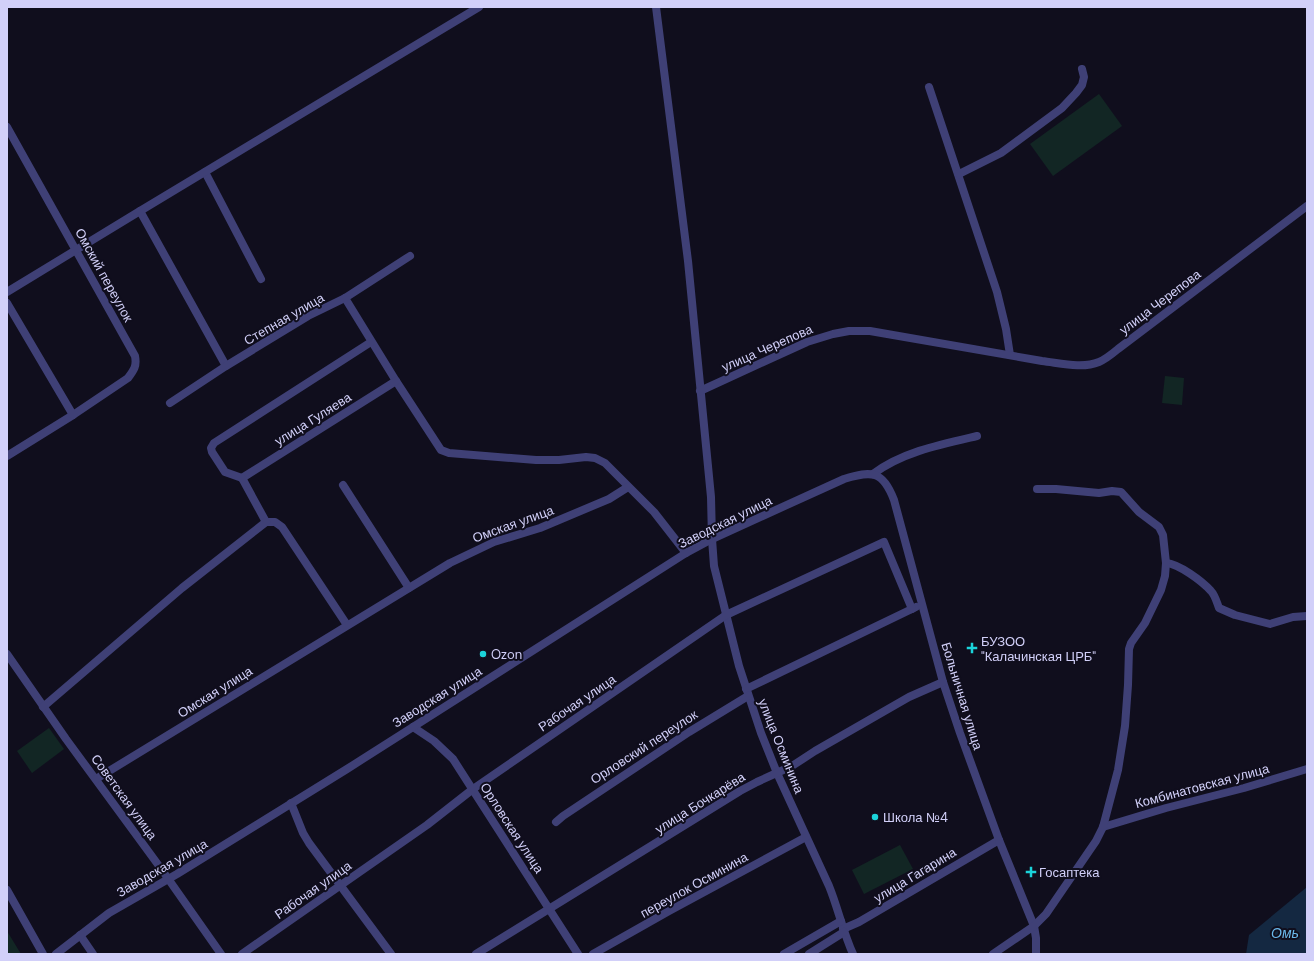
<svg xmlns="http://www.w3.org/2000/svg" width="1314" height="961" font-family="'DM Sans',sans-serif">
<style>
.green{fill:#122624}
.water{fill:#142841}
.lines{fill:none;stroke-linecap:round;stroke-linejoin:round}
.minor{stroke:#3f4076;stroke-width:8}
.poi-dot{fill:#1bd3da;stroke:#100e1d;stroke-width:1.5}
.labels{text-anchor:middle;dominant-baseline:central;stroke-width:4;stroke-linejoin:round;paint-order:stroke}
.street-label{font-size:13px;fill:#d2d0f9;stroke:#100e1d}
.poi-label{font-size:13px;fill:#d2d0f9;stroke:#100e1d;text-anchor:start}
.water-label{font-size:14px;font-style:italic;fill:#6bb9ec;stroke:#100e1d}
</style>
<rect width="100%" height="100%" fill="#100e1d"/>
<g class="green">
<polygon points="1099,94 1122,126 1053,176 1030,144"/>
<polygon points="1165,376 1184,378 1182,405 1162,403"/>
<polygon points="49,728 64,749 32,773 17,751"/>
<polygon points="900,845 913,869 864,894 852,870"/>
<polygon points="7,930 7,931 21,954 7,954"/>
</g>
<polygon class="water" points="1307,887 1307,954 1246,954 1249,935"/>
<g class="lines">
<g class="minor">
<path d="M656 7 688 261 711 497 712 539 714 566 739 666 761 733 777 773 829 886C838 908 843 932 853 954"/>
<polyline points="929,87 997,292 1006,329 1010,355"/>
<path d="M7 127 135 356C137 366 134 370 128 378L73 415 7 456"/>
<polyline points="205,172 261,279"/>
<polyline points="959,174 1001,153 1062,108 1076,93 1082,85 1084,77 1082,69"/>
<polyline points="140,211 479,7"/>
<polyline points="7,292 140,211 226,366"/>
<polyline points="345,298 396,381 441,450 449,453 536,460 559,460 586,457 595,458 605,463 654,512 686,553"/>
<polyline points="7,303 73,415"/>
<path d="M700 391 807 342 833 334 849 331H870L1042 361C1060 363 1082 369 1099 362 1106 359 1112 354 1118 349L1307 206"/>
<polyline points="170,403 226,366 308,316 345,298 410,256"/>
<path d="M873 474C902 452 942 444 977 436"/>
<polyline points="242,478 396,381"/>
<polyline points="343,485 409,588"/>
<path d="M1166 563C1179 564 1202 581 1211 591 1215 595 1217 603 1219 608L1235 615 1270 624 1293 617 1307 616"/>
<polyline points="347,625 282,527 275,522 266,522 242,478 225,472 212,452 211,448 214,443 371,342"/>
<polyline points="7,654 66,739 162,870 221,954"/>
<polyline points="746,689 916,607"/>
<polyline points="43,707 182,588 266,522"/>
<polyline points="413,727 434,741 453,759 578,954"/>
<polyline points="96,779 450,563 494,542 540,528 609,499 628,487"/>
<polyline points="291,803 303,833 309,843 391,954"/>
<polyline points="556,822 563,816 689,732 748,696"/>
<polyline points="1103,827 1166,808 1244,788 1307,769"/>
<polyline points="7,890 43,954"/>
<polyline points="843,929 859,922 999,840"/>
<polyline points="80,935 93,954"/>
<path d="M56 954 109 913 177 874 347 769 686 553 712 539 844 479C872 470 883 471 894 500L943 682 960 733 999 840 1034 926 1036 938V954"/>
<polyline points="242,954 427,825 473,789 726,615 884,542 912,609"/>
<polyline points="476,954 740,791 757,782 792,766 815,751 909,697 943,682"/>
<polyline points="593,954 669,911 806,837"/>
<polyline points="784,954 841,921"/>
<polyline points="809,954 844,932"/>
<polyline points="993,954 1034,926 1046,914 1096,841 1103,827 1118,770 1125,726 1128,685 1129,649 1131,643 1145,623 1161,590 1165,576 1166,563 1163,535 1159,527 1139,512 1121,492 1112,491 1099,493 1056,489 1037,489"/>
</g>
</g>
<g class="poi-dot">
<path d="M970 642h4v4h4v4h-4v4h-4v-4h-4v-4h4z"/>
<circle cx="483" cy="654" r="4"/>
<circle cx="875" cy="817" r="4"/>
<path d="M1029 866h4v4h4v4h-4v4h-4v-4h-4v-4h4z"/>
</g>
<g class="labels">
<g class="street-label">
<text transform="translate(104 275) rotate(61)">Омский переулок</text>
<text transform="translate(1160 302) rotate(-37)">улица Черепова</text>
<text transform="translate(284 319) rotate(-30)">Степная улица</text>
<text transform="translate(767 348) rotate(-24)">улица Черепова</text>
<text transform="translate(313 419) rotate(-32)">улица Гуляева</text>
<text transform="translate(725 522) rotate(-26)">Заводская улица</text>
<text transform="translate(513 524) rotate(-20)">Омская улица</text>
<text transform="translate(215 692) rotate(-32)">Омская улица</text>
<text transform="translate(962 696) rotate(73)">Больничная улица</text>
<text transform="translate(437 697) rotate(-32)">Заводская улица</text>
<text transform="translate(577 703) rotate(-34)">Рабочая улица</text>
<text transform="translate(781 746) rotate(68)">улица Осминина</text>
<text transform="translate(644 747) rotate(-33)">Орловский переулок</text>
<text transform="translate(1202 786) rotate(-15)">Комбинатовская улица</text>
<text transform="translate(124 797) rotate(54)">Советская улица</text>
<text transform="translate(700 803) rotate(-32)">улица Бочкарёва</text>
<text transform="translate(512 828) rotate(57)">Орловская улица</text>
<text transform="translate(162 868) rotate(-30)">Заводская улица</text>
<text transform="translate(915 875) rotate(-31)">улица Гагарина</text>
<text transform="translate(694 885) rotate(-29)">переулок Осминина</text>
<text transform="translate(313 890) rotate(-35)">Рабочая улица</text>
</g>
<g class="poi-label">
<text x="981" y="641">БУЗОО<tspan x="981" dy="15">"Калачинская ЦРБ"</tspan></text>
<text x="491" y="654">Ozon</text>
<text x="883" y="817">Школа №4</text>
<text x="1039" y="872">Госаптека</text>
</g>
<g class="water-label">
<text x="1285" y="933">Омь</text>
</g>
</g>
<rect width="1314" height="961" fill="none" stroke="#d2d0f9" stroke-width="16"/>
</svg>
